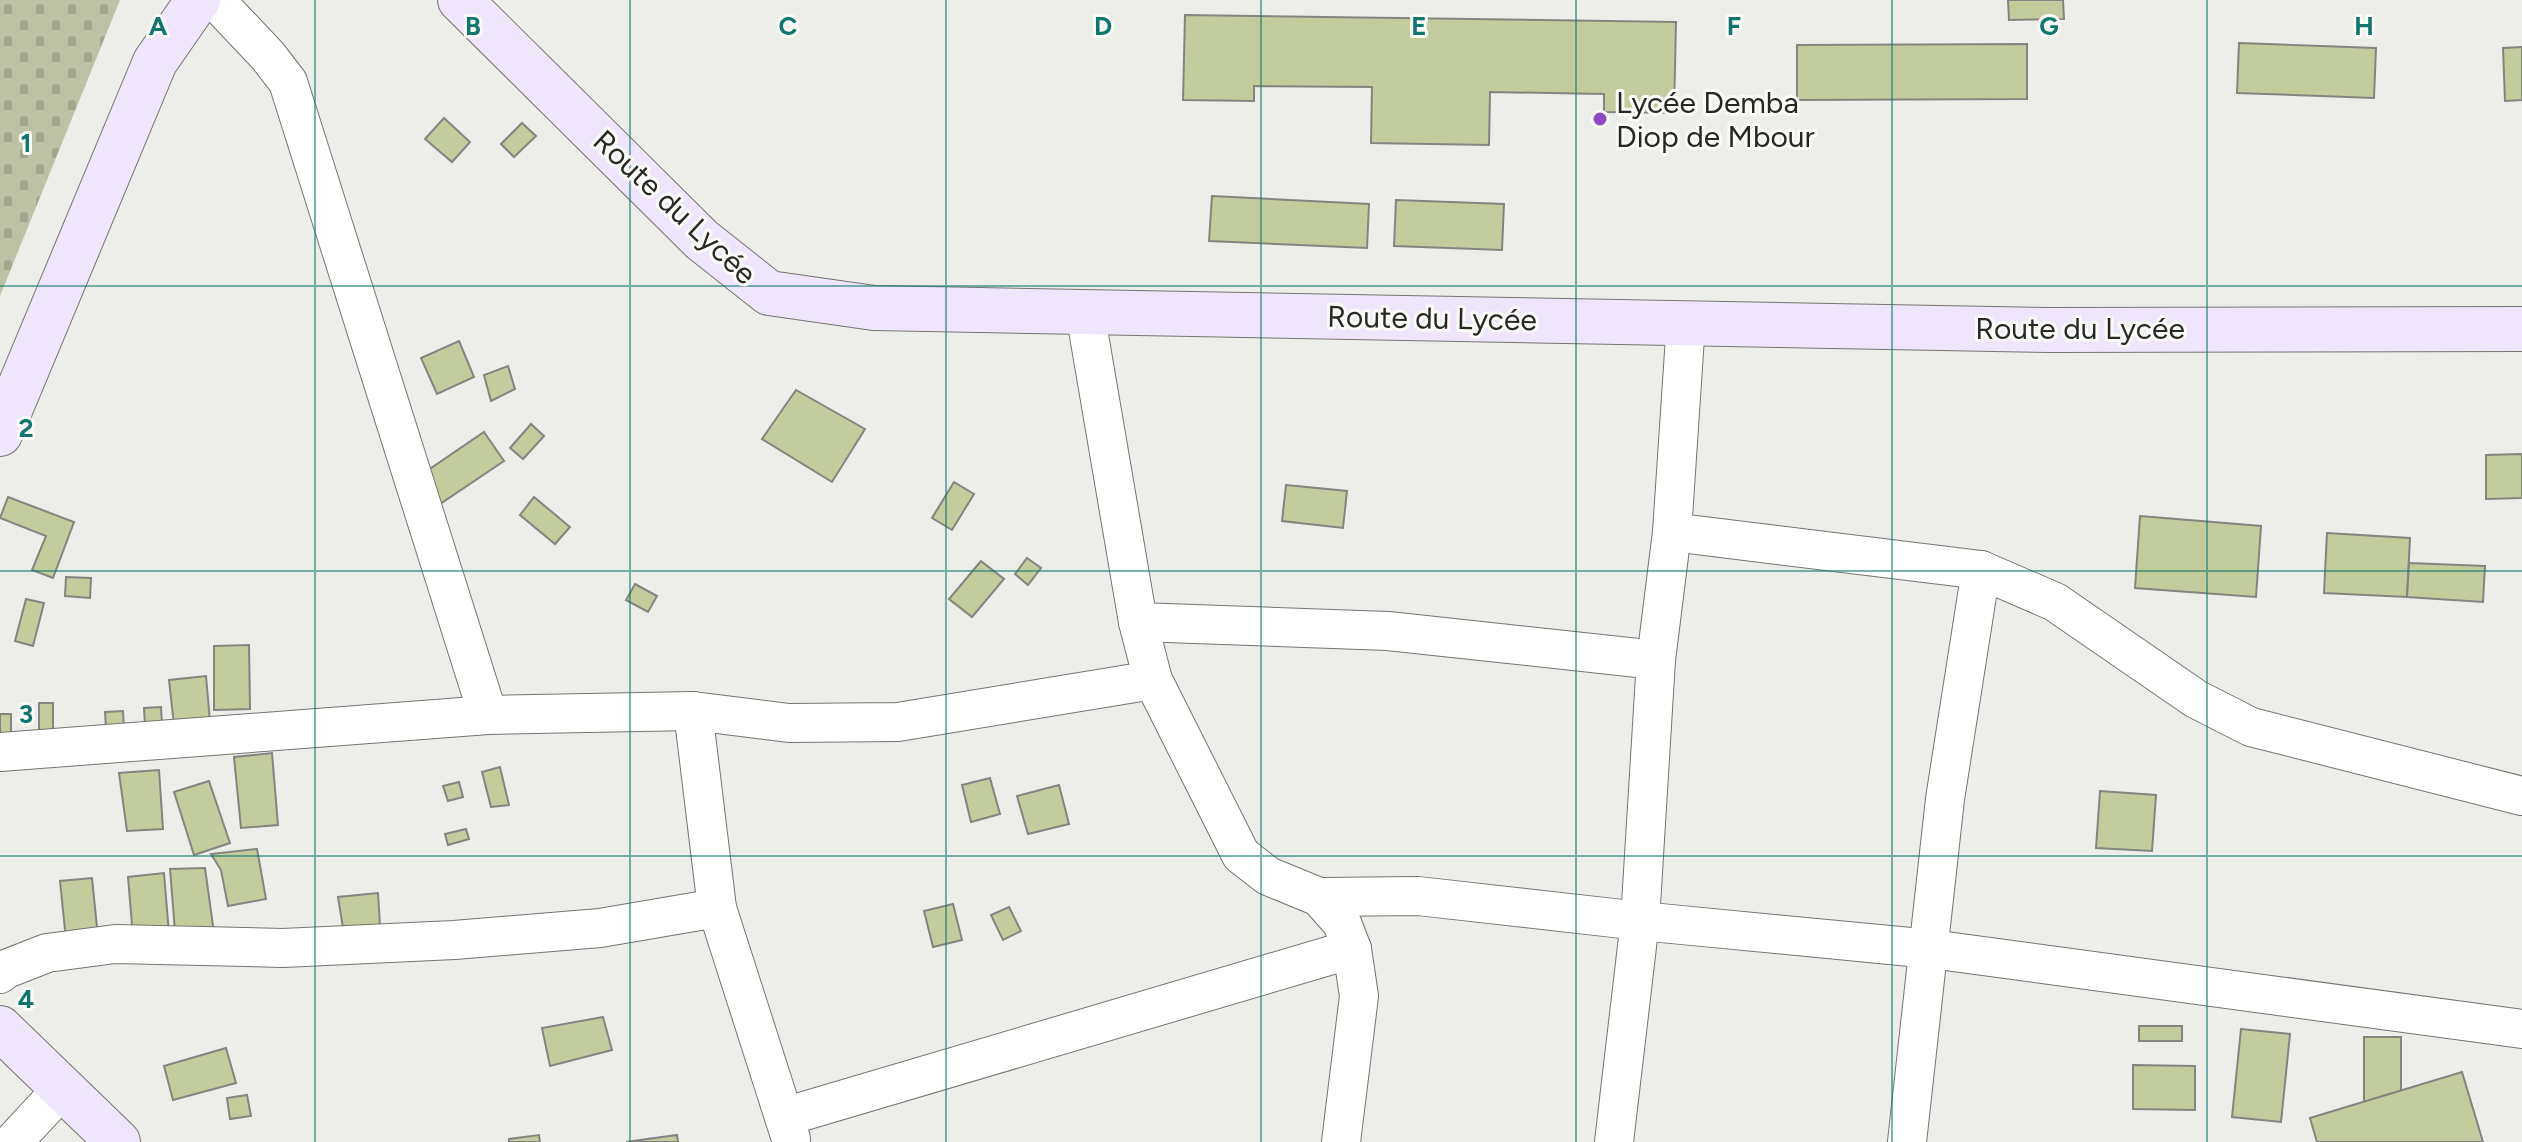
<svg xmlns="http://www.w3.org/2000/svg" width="2522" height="1142" font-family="Figtree,sans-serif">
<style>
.cemetery{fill:url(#cemetery-stones)}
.building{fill:#c3cc9d;stroke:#848581;stroke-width:2}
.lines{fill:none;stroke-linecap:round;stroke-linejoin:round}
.street-casing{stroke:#747570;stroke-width:40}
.secondary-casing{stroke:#747570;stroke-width:46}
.street{stroke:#fff;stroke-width:38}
.secondary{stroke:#f0e6fb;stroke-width:44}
.grid{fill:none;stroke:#0f766e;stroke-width:2;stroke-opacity:0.55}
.poi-dot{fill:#8d4cc2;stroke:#fafbf6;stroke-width:3}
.labels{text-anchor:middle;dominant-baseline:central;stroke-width:6;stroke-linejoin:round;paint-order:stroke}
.poi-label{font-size:30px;fill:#272826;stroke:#fafbf6;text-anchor:start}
.street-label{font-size:30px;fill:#272826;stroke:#fafbf6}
.grid-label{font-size:26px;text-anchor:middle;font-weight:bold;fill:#0f766e;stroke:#fafbf6;stroke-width:6;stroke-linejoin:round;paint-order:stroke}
</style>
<defs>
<pattern id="cemetery-stones" width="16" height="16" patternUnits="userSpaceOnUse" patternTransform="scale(2)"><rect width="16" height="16" fill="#bdc2a6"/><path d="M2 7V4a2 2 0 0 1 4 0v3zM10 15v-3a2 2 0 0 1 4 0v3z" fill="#a2a78f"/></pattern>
</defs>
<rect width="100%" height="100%" fill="#edeee9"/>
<polygon class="cemetery" points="0,0 120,0 0,296"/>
<g class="building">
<polygon points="2008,0 2063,0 2064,19 2009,20"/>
<polygon points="1185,15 1676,22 1674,113 1604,112 1604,94 1490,92 1489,145 1371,143 1372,87 1254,86 1254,101 1183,100"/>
<polygon points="2239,43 2376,48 2374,98 2237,93"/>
<polygon points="2027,44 2027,99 1797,100 1797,45"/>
<polygon points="2522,47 2522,100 2505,101 2503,48"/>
<polygon points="444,118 470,142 452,162 425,139"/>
<polygon points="522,123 536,136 514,157 501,144"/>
<polygon points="1212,196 1369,204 1367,248 1209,241"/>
<polygon points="1396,200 1504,204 1502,250 1394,246"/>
<polygon points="459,341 474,377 437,394 421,358"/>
<polygon points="508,366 515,389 491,401 484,375"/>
<polygon points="796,390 865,429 832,482 762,439"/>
<polygon points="531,424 544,436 523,459 510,448"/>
<polygon points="484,432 504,461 437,506 418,477"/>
<polygon points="2522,454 2522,498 2486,499 2486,455"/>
<polygon points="954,482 974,494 952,530 932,518"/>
<polygon points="1286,485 1347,491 1343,528 1282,521"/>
<polygon points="8,497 74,522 53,578 32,570 46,536 0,518"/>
<polygon points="534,497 570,527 555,544 520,515"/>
<polygon points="2140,516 2261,526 2256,597 2135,588"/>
<polygon points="2327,533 2410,538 2407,597 2324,593"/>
<polygon points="1027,558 1041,568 1028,585 1015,574"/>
<polygon points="981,561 1004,579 972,617 949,599"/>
<polygon points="2409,563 2485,566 2483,602 2407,597"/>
<polygon points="66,577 91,578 90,598 65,596"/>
<polygon points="635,584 657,596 648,612 626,600"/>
<polygon points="26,599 44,603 33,646 15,641"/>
<polygon points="249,645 250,709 214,710 214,646"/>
<polygon points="206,676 210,721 174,725 169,680"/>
<rect x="39" y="703" width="14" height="32"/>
<polygon points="161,707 162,724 145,726 144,708"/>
<polygon points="123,711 124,729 106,729 105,712"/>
<rect x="0" y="714" width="11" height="25"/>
<polygon points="272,753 278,825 241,828 234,757"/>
<polygon points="500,767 509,805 491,807 482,772"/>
<polygon points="159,770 163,829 127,831 119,773"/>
<polygon points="990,778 1000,814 971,822 962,785"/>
<polygon points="209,781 230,843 194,855 174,792"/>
<polygon points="459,782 463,797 448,801 443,786"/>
<polygon points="1059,785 1069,824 1028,834 1017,796"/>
<polygon points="2100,791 2156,795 2152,851 2096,848"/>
<polygon points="466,829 469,839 448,845 445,834"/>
<polygon points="257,849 266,899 228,906 221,870 211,854"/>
<polygon points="205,868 214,933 175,931 170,869"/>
<polygon points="164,873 169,934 133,937 128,877"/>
<polygon points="92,878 98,937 66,940 60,881"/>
<polygon points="378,893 380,926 343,928 338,897"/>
<polygon points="953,904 962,940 933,947 924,911"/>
<polygon points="1009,907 1021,931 1003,940 991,915"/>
<polygon points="603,1017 612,1050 550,1066 542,1028"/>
<rect x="2139" y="1026" width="43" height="15"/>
<polygon points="2241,1029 2290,1034 2281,1122 2232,1117"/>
<rect x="2364" y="1037" width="37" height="93"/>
<polygon points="226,1048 236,1083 173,1100 164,1066"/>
<polygon points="2133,1065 2195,1066 2195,1110 2133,1109"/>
<polygon points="2462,1072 2483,1142 2317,1142 2310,1118"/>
<polygon points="247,1095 251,1116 230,1119 227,1098"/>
<polygon points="539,1135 540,1142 509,1142 509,1139"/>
<polygon points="677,1135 678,1142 626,1142"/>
</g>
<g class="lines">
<g class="street-casing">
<g id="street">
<polyline points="215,0 268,56 288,82 488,715"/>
<polyline points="1085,312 1138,622 1153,680 1241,855 1268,876 1319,897 1342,923 1352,949 1359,996 1341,1142"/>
<polyline points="1672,532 1981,570 2055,602 2196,699 2251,727 2522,796"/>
<polyline points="1138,622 1388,631 1656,660"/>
<polyline points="693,711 717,908 791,1139"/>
<polyline points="0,752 488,715 693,711 789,723 898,722 1153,680"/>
<polyline points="1319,897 1418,896 1640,921 1931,949 2522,1029"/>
<polyline points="0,974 6,969 47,953 115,944 283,948 454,940 600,928 717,908"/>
<polyline points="784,1117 1352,949"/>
<polyline points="13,1142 63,1088"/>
<polyline points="1614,1142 1640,921 1656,660 1672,532 1686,322"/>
<polyline points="1907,1142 1945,799 1981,570"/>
</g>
</g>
<g class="secondary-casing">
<g id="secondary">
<polyline points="460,0 702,240 769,293 874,308 2050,330 2522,329"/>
<polyline points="0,434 155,62 198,0"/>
<polyline points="0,1028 118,1142"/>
</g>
</g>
<use href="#street" class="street"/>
<use href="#secondary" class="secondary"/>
</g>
<path class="grid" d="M315 0V1142M630 0V1142M946 0V1142M1261 0V1142M1576 0V1142M1892 0V1142M2207 0V1142M0 286H2522M0 571H2522M0 856H2522"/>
<circle class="poi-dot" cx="1600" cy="119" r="8"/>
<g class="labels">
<g class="poi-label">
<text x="1616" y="102">Lycée Demba<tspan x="1616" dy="34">Diop de Mbour</tspan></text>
</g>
<g class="street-label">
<text transform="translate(675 207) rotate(43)">Route du Lycée</text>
<text transform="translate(1432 318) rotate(1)">Route du Lycée</text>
<text x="2080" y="328">Route du Lycée</text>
</g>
</g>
<g class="grid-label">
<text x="158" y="35">A</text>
<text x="473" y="35">B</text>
<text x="788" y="35">C</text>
<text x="1103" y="35">D</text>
<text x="1419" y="35">E</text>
<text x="1734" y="35">F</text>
<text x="2049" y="35">G</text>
<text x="2364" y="35">H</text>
<text x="26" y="152">1</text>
<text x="26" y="437">2</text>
<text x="26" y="723">3</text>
<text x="26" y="1008">4</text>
</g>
</svg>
